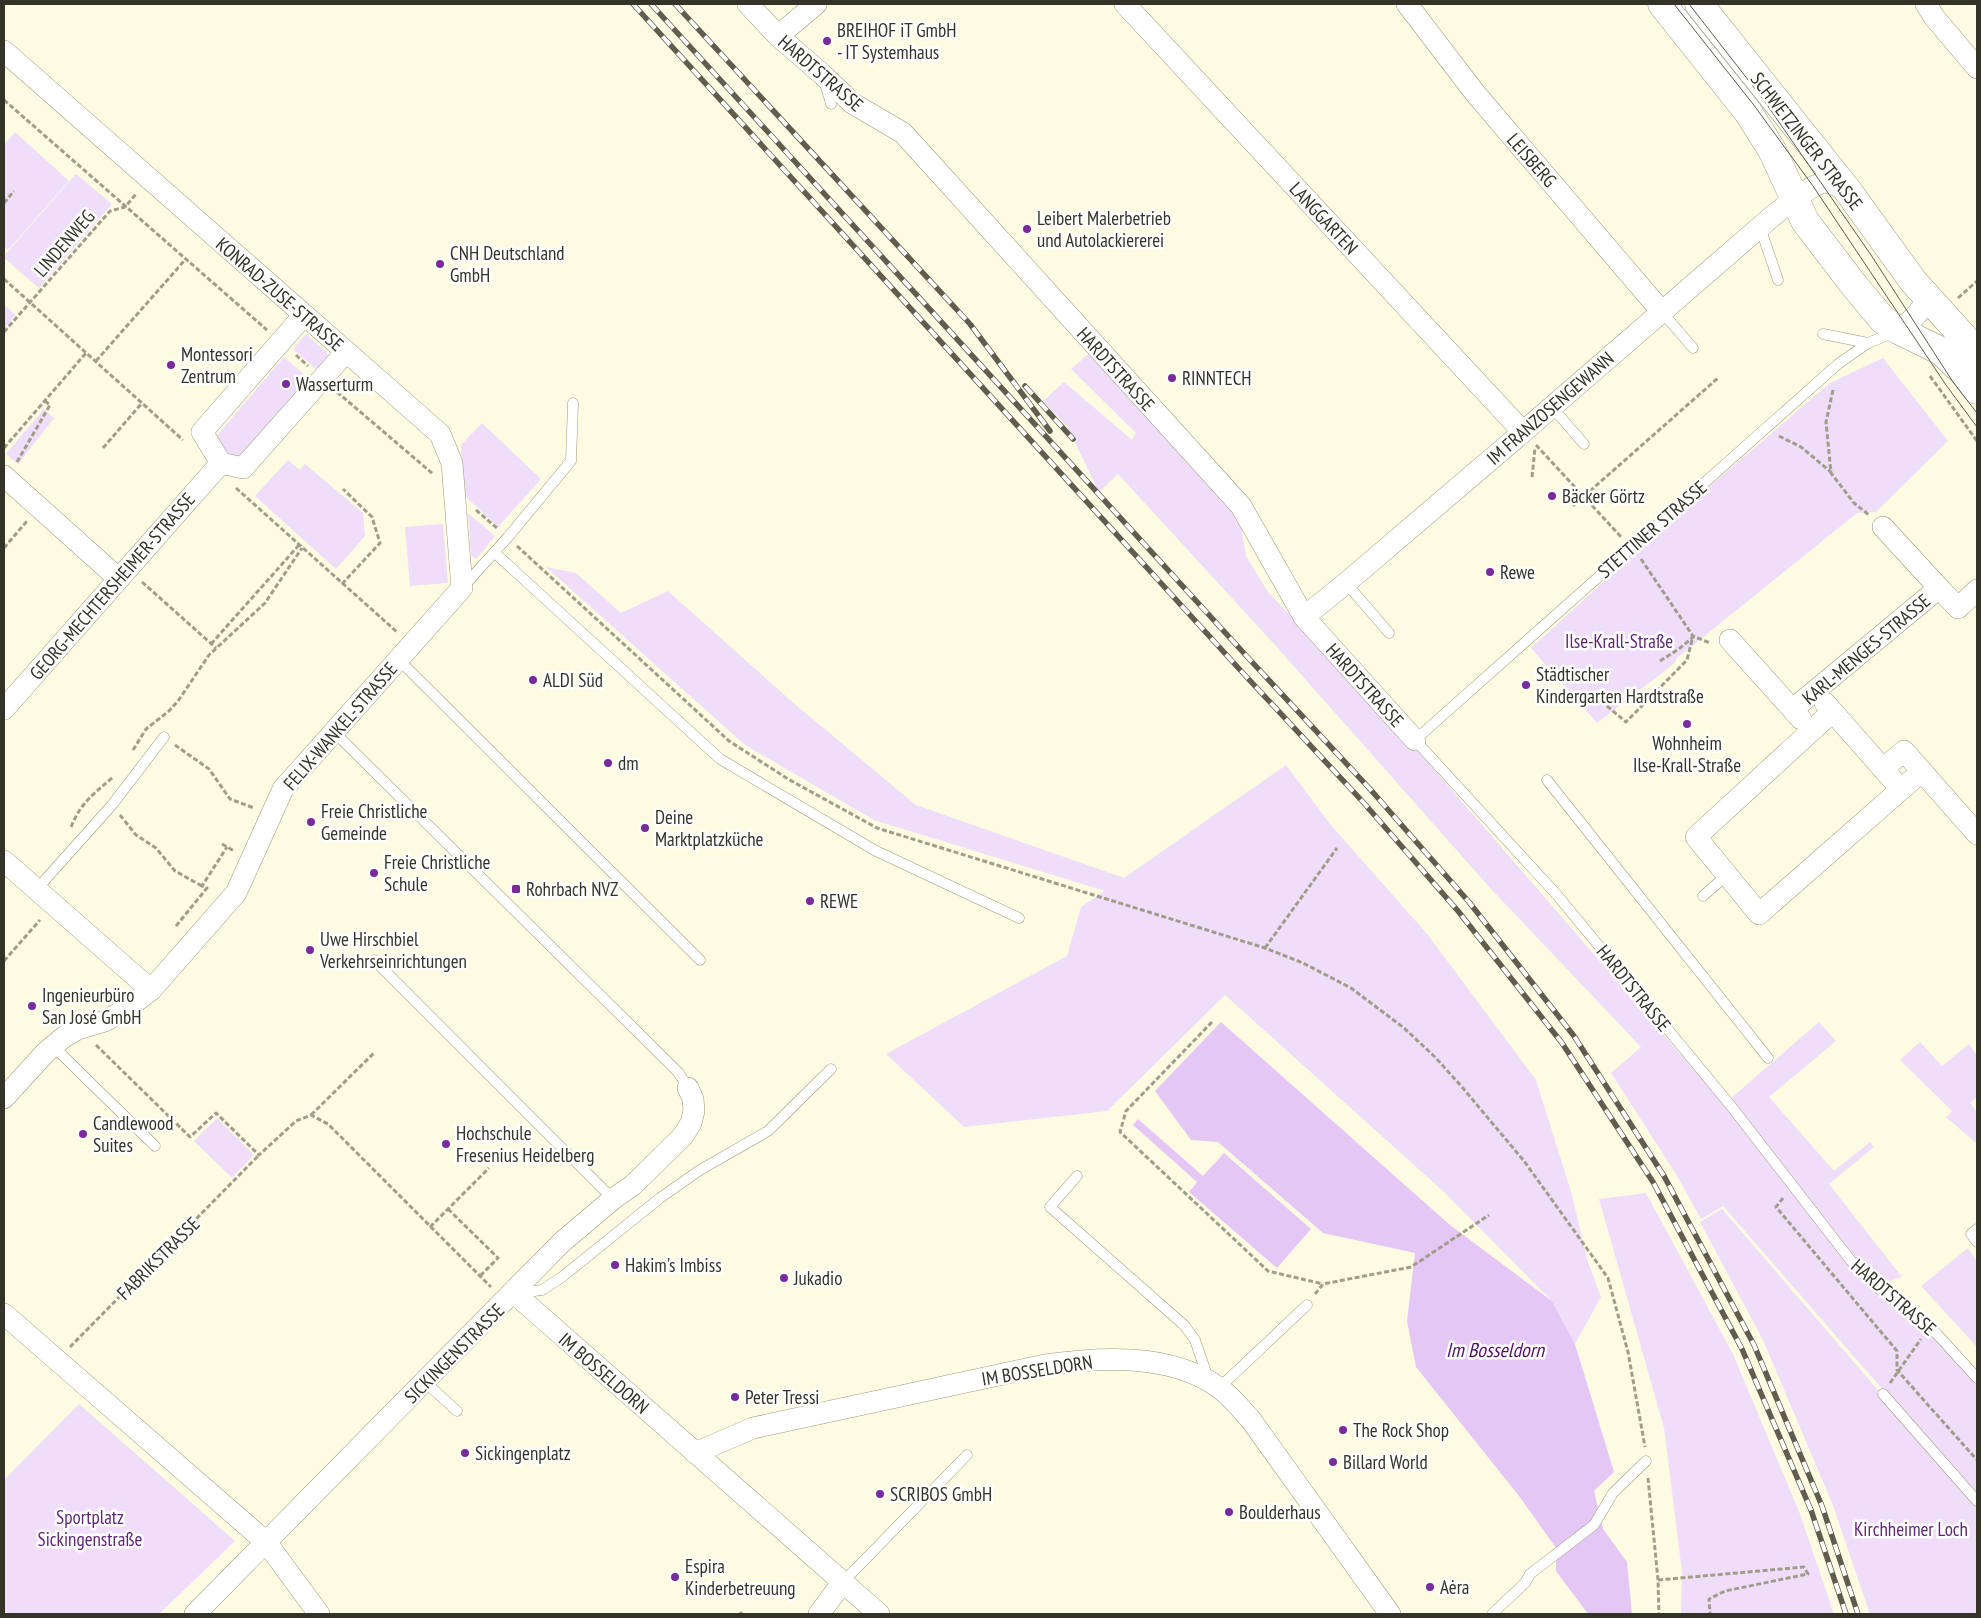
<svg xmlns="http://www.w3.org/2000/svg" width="1981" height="1618" font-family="'PT Sans Narrow',sans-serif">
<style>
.green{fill:#efddfa}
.water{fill:#e5c7f5}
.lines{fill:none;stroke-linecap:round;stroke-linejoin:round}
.lane-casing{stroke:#9c997d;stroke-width:11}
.street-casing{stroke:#9c997d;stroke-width:22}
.secondary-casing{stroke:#9c997d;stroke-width:29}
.path{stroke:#a09e8b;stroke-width:3;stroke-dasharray:5 2.5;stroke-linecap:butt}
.lane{stroke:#fff;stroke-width:10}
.street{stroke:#fff;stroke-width:21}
.secondary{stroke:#fff;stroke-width:28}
.tram{stroke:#5e5d4e;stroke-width:1}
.rail-casing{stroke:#5e5d4e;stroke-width:5.5}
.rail{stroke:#fff;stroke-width:4;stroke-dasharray:11;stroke-linecap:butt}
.poi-dot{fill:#792a9b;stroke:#fff;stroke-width:2}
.labels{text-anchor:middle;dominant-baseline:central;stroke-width:5;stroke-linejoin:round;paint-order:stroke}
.poi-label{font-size:19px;fill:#343327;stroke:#fff;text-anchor:start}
.street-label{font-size:19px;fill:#343327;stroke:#fff}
.park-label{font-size:19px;fill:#61247c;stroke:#fff}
.water-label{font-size:20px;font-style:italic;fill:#501069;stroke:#fff}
</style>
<rect width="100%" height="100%" fill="#fefbe3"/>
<g class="green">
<polygon points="15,132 69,181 8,250 4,246 4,145"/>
<polygon points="76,174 112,204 39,288 4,258 4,256"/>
<polygon points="4,305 16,315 4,329"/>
<polygon points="306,334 330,356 317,370 293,349"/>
<polygon points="1091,352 1238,509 1246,556 1268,592 1412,744 1727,1108 1853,1268 1939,1341 1977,1382 1977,1498 1723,1206 1701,1219 1676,1174 1611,1073 1641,1047 1491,889 1275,645 1118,474 1099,492 1067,426 1043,401 1064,382 1132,440 1136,433 1071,369"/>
<polygon points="284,357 310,380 238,462 213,440"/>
<polygon points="1883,358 1948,441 1876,512 1857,513 1676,659 1675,663 1597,723 1531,648 1689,504 1830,383"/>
<polygon points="44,409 54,418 18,464 6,454"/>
<polygon points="482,423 541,479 498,527 464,495 461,445"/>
<polygon points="288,460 300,470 305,464 363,513 365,536 336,569 255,496"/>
<polygon points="468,513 495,536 477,558 473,558 471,554"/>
<polygon points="443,524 448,583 410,586 405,527"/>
<polygon points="546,567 576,573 621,613 668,591 790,700 916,805 1124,878 1286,765 1330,824 1428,935 1536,1080 1572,1195 1587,1259 1601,1297 1575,1344 1552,1301 1443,1191 1225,995 1107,1111 964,1127 886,1054 1067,956 1081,907 1105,891 874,820 745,745"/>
<polygon points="1819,1022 1836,1041 1769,1097 1834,1171 1870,1142 1874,1147 1829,1184 1902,1277 1890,1281 1859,1263 1730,1099"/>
<polygon points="1920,1042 1942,1066 1969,1044 1976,1054 1977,1053 1977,1097 1970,1103 1977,1112 1977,1144 1946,1117 1952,1111 1900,1060"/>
<polygon points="217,1118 254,1155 232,1178 194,1141"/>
<polygon points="1646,1193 1733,1354 1800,1514 1834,1614 1681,1614 1682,1572 1664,1428 1599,1199"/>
<polygon points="1722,1209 1977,1505 1977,1614 1870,1614 1832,1503 1763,1340 1700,1222"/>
<polygon points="1968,1248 1977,1262 1977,1347 1921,1286"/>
<polygon points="79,1404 235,1541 159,1614 4,1614 4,1480"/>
</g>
<g class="water">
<polygon points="1221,1022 1450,1225 1552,1301 1575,1344 1614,1472 1594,1491 1603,1529 1627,1562 1632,1614 1588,1614 1556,1571 1556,1548 1519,1496 1416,1367 1407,1321 1415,1253 1323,1233 1218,1142 1191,1140 1155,1091"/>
<polygon points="1138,1119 1203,1176 1224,1153 1311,1229 1277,1268 1189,1192 1197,1182 1133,1125"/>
</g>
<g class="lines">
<g class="lane-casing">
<g id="lane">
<polyline points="825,83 831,104"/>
<polyline points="1760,227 1778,280"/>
<polyline points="1662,312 1693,348"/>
<polyline points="1895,332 1868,343 1838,364 1415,740 1557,895 1731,1106 1855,1266 1878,1288 1937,1334 1977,1378"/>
<polyline points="1823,334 1868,343"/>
<polyline points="1552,407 1584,444"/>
<polyline points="495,553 720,759 876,851 1019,918"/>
<polyline points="1346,583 1389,633"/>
<polyline points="463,587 508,537 571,461 573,403"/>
<polyline points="398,659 700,960"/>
<polyline points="333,731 678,1072 688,1088"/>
<polyline points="1547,780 1768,1058"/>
<polyline points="36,890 112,805 164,737"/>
<polyline points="1703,896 1727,875"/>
<polyline points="374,960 613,1199"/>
<polyline points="53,1046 155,1146"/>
<polyline points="1077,1176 1050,1207 1184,1325 1195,1340 1208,1378"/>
<polyline points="1977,1229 1971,1234 1977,1242"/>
<polyline points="517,1293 542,1290 562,1277 660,1198 700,1170 768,1131 831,1069"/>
<polyline points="425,1382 457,1411"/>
<polyline points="1219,1388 1307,1305"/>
<polyline points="1883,1394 1977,1501"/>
<polyline points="842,1583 967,1455"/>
<polyline points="1492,1614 1525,1583 1530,1574 1594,1525 1613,1493 1646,1461"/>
</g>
</g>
<g class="street-casing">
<g id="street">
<polyline points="748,4 778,36 823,75 852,103 903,133 1241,506 1304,617 1415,740"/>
<polyline points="1125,4 1523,432"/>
<polyline points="1407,4 1475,93 1662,312"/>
<polyline points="1926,4 1934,17 1977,68"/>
<polyline points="778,36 816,4"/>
<polyline points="4,51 440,434 452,463 462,588 283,789 236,893 151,990 126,1009 105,1021 78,1029 64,1037 46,1052 4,1098"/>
<polyline points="304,315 202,432 221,463 243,468 346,352"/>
<path d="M1898 330C1912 321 1921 312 1928 297"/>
<polyline points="4,476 119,579"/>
<polyline points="1883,527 1939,588"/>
<path d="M1304 617 1346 583 1523 432 1760 227C1770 218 1814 181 1826 182 1833 183 1841 188 1848 191"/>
<polyline points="1730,640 1801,719"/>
<polyline points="1825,703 1892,779"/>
<polyline points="4,709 221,463"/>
<polyline points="1793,709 1939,588 1958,608 1977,590"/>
<polyline points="1832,712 1696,837 1759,914 1921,772"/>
<polyline points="1883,769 1904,751 1977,834"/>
<polyline points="4,861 151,990"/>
<polyline points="514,1293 879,1614"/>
<polyline points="4,1314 266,1542 319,1614"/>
<path d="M695 1453 753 1428 1045 1365C1101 1357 1170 1353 1218 1387 1231 1396 1241 1409 1251 1420L1390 1614"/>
<polyline points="195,1614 562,1242 613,1199 633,1185 683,1136 691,1123 694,1111 693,1099 688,1088"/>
<polyline points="819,1614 842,1583"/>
</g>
</g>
<g class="secondary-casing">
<g id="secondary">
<polyline points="1662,4 1748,112 1772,150 1805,221 1853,284 1883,320 1898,330 1941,351 1965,374 1977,390"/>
<polyline points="1699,4 1848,191 1913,281 1977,352"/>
</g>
</g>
<g class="path">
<polyline points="4,100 267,330"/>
<polyline points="4,203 14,191"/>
<polyline points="4,279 183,440"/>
<polyline points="1958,298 1977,281"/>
<polyline points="4,332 110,211 125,207 136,194"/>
<polyline points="296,355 308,366"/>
<polyline points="96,361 185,260"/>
<polyline points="1930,376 1977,441"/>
<polyline points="1833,390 1826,422 1831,473 1854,503 1869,515"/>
<polyline points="337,392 433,474"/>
<polyline points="1779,436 1801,447 1831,472"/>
<polyline points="1536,445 1622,538"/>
<polyline points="4,448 86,353"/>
<polyline points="103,448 142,403"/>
<polyline points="17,462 50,405 45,401"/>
<polyline points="1532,477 1535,448"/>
<polyline points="236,488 397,632"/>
<polyline points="1573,506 1718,378"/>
<polyline points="476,510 498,529"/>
<polyline points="517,546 729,741 788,779 877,828 1265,948 1303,963 1351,988 1404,1028 1435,1057 1462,1087 1524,1161 1608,1278 1628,1352 1645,1447"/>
<polyline points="4,548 27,521"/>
<polyline points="1641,559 1693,636 1710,643"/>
<polyline points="142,582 216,648"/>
<polyline points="342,584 380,543 372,517 343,489"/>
<polyline points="211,644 299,545"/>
<polyline points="1660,661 1679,649 1693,637"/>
<polyline points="1607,706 1626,722 1687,660 1693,636"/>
<polyline points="175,745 209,769 230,799 254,808"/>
<polyline points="133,750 146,729 169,711 178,701 209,655 265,603 302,548"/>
<polyline points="120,815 136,835 156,848 175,871 202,886"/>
<path d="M71 827C81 802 94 794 113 777"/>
<polyline points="222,844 234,851"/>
<polyline points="176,926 207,888 202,886 227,847"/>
<polyline points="1265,948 1337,848"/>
<polyline points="4,961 40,920"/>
<polyline points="1212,1022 1126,1111 1120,1132 1268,1271 1323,1284"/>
<polyline points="96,1045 190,1137 216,1113 259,1155 296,1121 311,1115 328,1124 491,1287"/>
<polyline points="311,1115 374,1053"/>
<polyline points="1783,1198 1776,1207 1897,1351 1897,1370 1977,1460"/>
<polyline points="448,1209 498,1258 480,1276"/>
<polyline points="430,1227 489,1168"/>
<polyline points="1315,1294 1323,1284 1411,1267 1489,1215"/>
<polyline points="70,1347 259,1155"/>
<polyline points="1890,1383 1921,1339"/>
<polyline points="1648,1478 1658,1580 1659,1614"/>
<polyline points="1658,1580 1804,1567 1808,1574 1725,1591 1709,1599 1710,1614"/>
<polyline points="740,1614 742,1612"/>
</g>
<use href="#lane" class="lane"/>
<use href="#street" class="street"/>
<use href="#secondary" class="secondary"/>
<g class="tram">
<polyline points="1674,4 1753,104 1813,186 1946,385 1977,427"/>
<polyline points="1689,4 1763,99 1871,255 1953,382 1977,413"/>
</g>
<g class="rail-casing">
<g id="rail">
<polyline points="633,4 1242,672 1363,802 1458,911 1562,1043 1653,1182 1742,1349 1811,1510 1846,1614"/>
<polyline points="651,4 1252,662 1370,789 1469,902 1574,1036 1664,1176 1754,1345 1822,1506 1858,1614"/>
<polyline points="675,4 970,324 1050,431"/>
<polyline points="1025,386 1073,439"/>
</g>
</g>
<use href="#rail" class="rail"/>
</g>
<g class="poi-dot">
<circle cx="827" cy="41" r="5"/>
<circle cx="1027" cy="229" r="5"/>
<circle cx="440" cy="264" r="5"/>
<circle cx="171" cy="365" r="5"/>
<circle cx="1172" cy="378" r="5"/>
<circle cx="286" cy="384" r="5"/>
<circle cx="1552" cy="496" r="5"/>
<circle cx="1490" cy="572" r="5"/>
<circle cx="533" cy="680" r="5"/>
<circle cx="1526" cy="685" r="5"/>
<circle cx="1687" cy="724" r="5"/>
<circle cx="608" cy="763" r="5"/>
<circle cx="311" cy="822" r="5"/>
<circle cx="645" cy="828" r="5"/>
<circle cx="374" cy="873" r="5"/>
<rect x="511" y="884" width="10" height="10" rx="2.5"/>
<circle cx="810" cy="901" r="5"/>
<circle cx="310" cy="950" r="5"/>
<circle cx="32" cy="1006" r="5"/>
<circle cx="83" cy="1134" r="5"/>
<circle cx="446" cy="1144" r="5"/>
<circle cx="615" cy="1265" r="5"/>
<circle cx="784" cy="1278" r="5"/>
<circle cx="735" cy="1397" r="5"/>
<circle cx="1343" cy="1430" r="5"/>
<circle cx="465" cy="1453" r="5"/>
<circle cx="1333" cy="1462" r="5"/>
<circle cx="880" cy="1494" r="5"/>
<circle cx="1229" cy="1512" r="5"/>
<circle cx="675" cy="1577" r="5"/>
<circle cx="1430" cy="1587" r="5"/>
</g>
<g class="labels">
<g class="poi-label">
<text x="837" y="30">BREIHOF iT GmbH<tspan x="837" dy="22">- IT Systemhaus</tspan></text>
<text x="1037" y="218">Leibert Malerbetrieb<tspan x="1037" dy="22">und Autolackiererei</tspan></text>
<text x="450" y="253">CNH Deutschland<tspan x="450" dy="22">GmbH</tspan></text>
<text x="181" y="354">Montessori<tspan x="181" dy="22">Zentrum</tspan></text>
<text x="1182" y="378">RINNTECH</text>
<text x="296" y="384">Wasserturm</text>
<text x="1562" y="496">Bäcker Görtz</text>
<text x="1500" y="572">Rewe</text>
<text x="1536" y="674">Städtischer<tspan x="1536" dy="22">Kindergarten Hardtstraße</tspan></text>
<text x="543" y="680">ALDI Süd</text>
<text x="1687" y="743" text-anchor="middle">Wohnheim<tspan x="1687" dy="22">Ilse-Krall-Straße</tspan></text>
<text x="618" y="763">dm</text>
<text x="321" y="811">Freie Christliche<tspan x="321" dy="22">Gemeinde</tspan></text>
<text x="655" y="817">Deine<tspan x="655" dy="22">Marktplatzküche</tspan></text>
<text x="384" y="862">Freie Christliche<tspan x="384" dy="22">Schule</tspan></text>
<text x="526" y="889">Rohrbach NVZ</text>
<text x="820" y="901">REWE</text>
<text x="320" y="939">Uwe Hirschbiel<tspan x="320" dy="22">Verkehrseinrichtungen</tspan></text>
<text x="42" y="995">Ingenieurbüro<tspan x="42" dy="22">San José GmbH</tspan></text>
<text x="93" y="1123">Candlewood<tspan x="93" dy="22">Suites</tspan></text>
<text x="456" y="1133">Hochschule<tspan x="456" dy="22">Fresenius Heidelberg</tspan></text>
<text x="625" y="1265">Hakim's Imbiss</text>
<text x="794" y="1278">Jukadio</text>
<text x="745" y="1397">Peter Tressi</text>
<text x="1353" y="1430">The Rock Shop</text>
<text x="475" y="1453">Sickingenplatz</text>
<text x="1343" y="1462">Billard World</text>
<text x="890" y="1494">SCRIBOS GmbH</text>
<text x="1239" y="1512">Boulderhaus</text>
<text x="685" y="1566">Espira<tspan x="685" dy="22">Kinderbetreuung</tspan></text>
<text x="1440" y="1587">Aėra</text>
</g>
<g class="street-label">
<text transform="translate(821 73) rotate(41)">HARDTSTRASSE</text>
<text transform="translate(1807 141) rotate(52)">SCHWETZINGER STRASSE</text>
<text transform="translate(1532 160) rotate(49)">LEISBERG</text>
<text transform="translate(1324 218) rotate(47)">LANGGARTEN</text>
<text transform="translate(64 243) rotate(-49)">LINDENWEG</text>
<text transform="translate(280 294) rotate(41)">KONRAD-ZUSE-STRASSE</text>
<text transform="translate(1116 369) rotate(48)">HARDTSTRASSE</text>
<text transform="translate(1550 408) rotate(-41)">IM FRANZOSENGEWANN</text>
<text transform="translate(1652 529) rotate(-41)">STETTINER STRASSE</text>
<text transform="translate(112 586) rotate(-49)">GEORG-MECHTERSHEIMER-STRASSE</text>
<text transform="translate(1866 649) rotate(-40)">KARL-MENGES-STRASSE</text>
<text transform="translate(1365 685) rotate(48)">HARDTSTRASSE</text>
<text transform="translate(340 726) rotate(-49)">FELIX-WANKEL-STRASSE</text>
<text transform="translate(1634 988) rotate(51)">HARDTSTRASSE</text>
<text transform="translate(158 1258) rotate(-45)">FABRIKSTRASSE</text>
<text transform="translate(1894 1297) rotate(41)">HARDTSTRASSE</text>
<text transform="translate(454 1353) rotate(-45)">SICKINGENSTRASSE</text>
<text transform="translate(1037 1370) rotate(-9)">IM BOSSELDORN</text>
<text transform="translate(604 1373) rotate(41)">IM BOSSELDORN</text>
</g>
<g class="park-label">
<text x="1619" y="641">Ilse-Krall-Straße</text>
<text x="90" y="1517">Sportplatz<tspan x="90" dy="22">Sickingenstraße</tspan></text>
<text x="1911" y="1529">Kirchheimer Loch</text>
</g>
<g class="water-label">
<text x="1495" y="1350">Im Bosseldorn</text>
</g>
</g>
<rect width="1981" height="1618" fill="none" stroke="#343327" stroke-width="10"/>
</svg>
